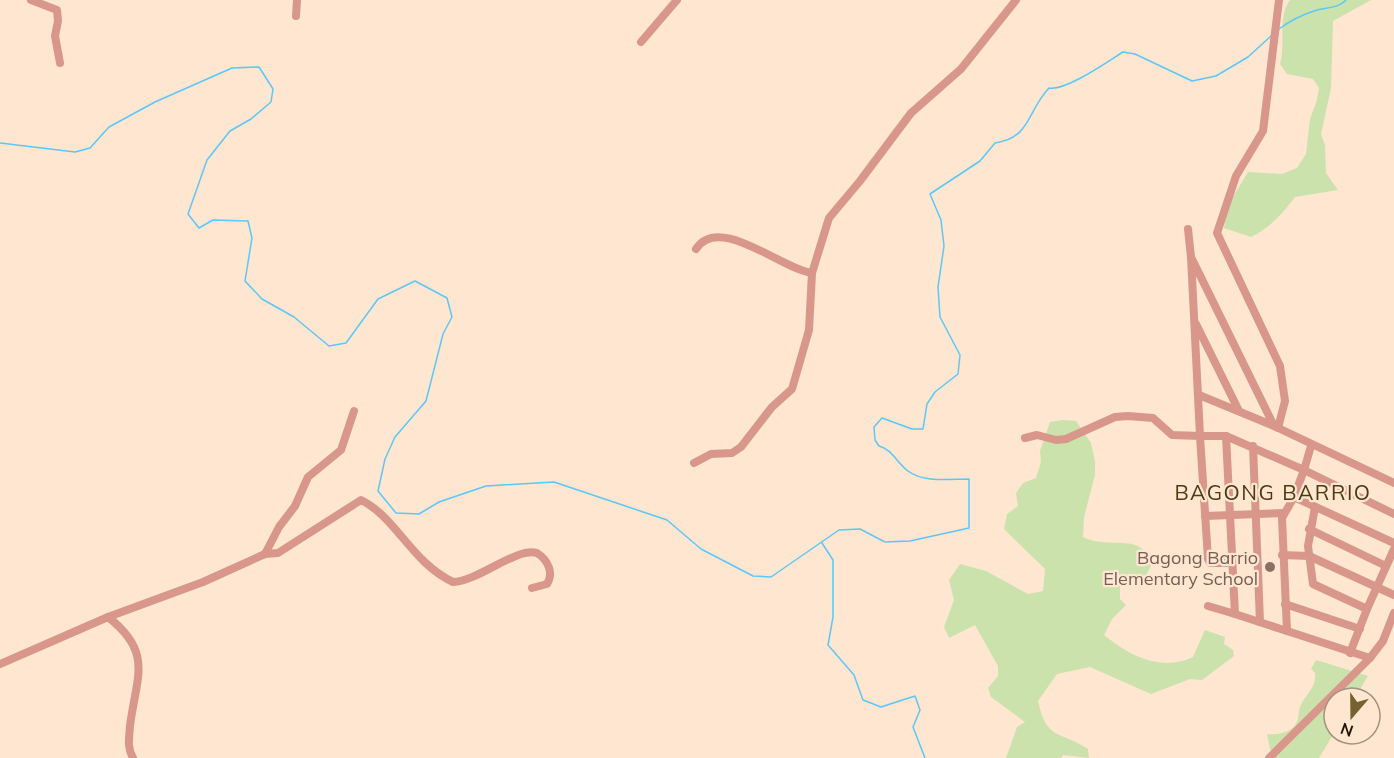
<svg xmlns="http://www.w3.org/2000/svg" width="1394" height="758" font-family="Mulish,sans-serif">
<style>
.green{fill:#cbe2ac}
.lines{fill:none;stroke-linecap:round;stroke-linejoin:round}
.stream{stroke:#5ac8f8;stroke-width:1.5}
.minor{stroke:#d9978b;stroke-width:8}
.education-dot{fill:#8d6e63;stroke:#fee6d0;stroke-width:2}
.labels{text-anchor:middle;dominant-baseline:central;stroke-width:4.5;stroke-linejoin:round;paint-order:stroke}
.education-label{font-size:18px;fill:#785e54;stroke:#fee6d0;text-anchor:end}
.quarter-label{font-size:21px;letter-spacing:1.5px;fill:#4a3b13;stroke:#fee6d0}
</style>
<rect width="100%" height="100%" fill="#fee6d0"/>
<g class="green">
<path d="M1290 0H1371L1333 21 1331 88 1321 134 1325 145 1326 173 1338 190 1295 197C1282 214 1270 228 1251 237L1224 228 1228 205 1248 172 1282 174 1297 168 1306 154 1310 119 1317 100 1319 88 1313 79 1287 74 1280 64C1286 44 1277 17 1290 0Z"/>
<path d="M1063 420 1076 421 1091 443 1095 461V475L1084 517 1083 537C1111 551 1140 530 1152 564L1146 575 1120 586V599L1126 605 1112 619 1104 635C1130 656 1161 672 1193 657L1205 630 1225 637 1224 644 1233 650 1234 656 1202 680 1190 679 1151 694 1090 667 1057 674 1038 701C1047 741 1059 730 1088 749L1089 758 1063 755 1061 758H1006L1017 727 1025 722 991 697 988 688 998 676V666L975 625 949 638 944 627 954 600 949 580 960 564 986 571 1028 594 1043 591 1045 569 1004 529 1007 514 1018 506 1016 493 1023 483 1036 478 1041 462 1040 451 1050 422Z"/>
<path d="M1316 660 1368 676 1355 698H1334V733L1319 758H1272L1267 734C1277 735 1292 733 1297 722 1299 718 1298 712 1300 707 1305 694 1317 688 1315 673L1311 669Z"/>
</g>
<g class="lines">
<g class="stream">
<path d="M1279 29C1290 21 1301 15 1314 11 1325 7 1338 9 1346 0"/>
<path d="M0 143 75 152 90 148 109 127 155 102 232 68 259 67 273 89 271 102 251 119 230 131 207 160 188 214 199 228 213 220 248 221 252 238 245 281 262 299 294 317 329 346 346 343 378 299 415 281 447 298 452 317 443 334 426 401 395 437 385 459 378 491 396 513 419 514 439 502 486 486 554 482 667 520 701 549 753 576 771 577 839 530 860 529 885 542 910 541 969 528V479C949 479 924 483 908 471 897 463 892 449 879 446L875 440 874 427 882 418 912 429H923L927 404 935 392 958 374 960 355 940 317 938 287 944 246 941 220 930 194 980 161 995 143C1031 138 1027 111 1049 88 1066 91 1107 62 1123 52L1135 54 1192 81 1216 76 1248 57 1271 36"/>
<polyline points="822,543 833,560 833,617 828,645 854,675 863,700 881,707 915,696 920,710 913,727 925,758"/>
</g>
<g class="minor">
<polyline points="31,0 57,10 58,21 55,36 60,63"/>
<polyline points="296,16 297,0"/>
<polyline points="641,42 677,0"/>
<polyline points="1188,229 1191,257"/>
<path d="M696 249C719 213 783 270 812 273"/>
<polyline points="1196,324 1239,411"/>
<polyline points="1199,395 1274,426 1394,483"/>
<polyline points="1274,426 1191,257 1200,436 1226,436 1304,470 1294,497 1394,543"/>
<polyline points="1278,428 1285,401 1280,366 1217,233 1236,176 1263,131 1279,0"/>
<polyline points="1226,436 1235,614 1287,631"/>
<polyline points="1025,438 1037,435 1056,440 1066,439 1115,417 1128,416 1153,418 1172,435 1200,436 1208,559 1210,563 1234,563"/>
<polyline points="1253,446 1260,622"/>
<polyline points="1311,446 1304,470 1394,514"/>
<polyline points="694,463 711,454 732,453 741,447 772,407 792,389 809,330 812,273 829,218 860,181 911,113 961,69 1016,0"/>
<polyline points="1294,497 1282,518 1287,631 1370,658 1383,641 1394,613"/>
<polyline points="1315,507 1308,546 1313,584 1367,609 1394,549"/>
<polyline points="1205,516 1284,513"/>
<polyline points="1309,529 1386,566"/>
<polyline points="265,554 279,527 295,506 308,477 341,450 354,411"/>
<polyline points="1282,555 1309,556 1394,595"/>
<polyline points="1285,604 1360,629"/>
<polyline points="1208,606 1235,614"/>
<path d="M108 617C154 653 136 677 130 726 129 739 127 747 133 758"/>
<polyline points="1350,653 1367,609"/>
<path d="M0 664 108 617 203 582 265 554 278 553 361 500C396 517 412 563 453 582 479 581 516 547 537 553 548 560 554 573 547 584L532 588"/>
<polyline points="1269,758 1370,658"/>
</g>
</g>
<circle class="education-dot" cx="1270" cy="567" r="6"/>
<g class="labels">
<g class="education-label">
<text x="1258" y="557">Bagong Barrio<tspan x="1258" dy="21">Elementary School</tspan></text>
</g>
<g class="quarter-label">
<text x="1273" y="492">BAGONG BARRIO</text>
</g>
</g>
<g transform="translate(1352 716) rotate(200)"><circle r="28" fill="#fee6d0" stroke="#a49281" stroke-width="1.5"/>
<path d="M0-4.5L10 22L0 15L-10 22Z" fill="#766231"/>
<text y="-9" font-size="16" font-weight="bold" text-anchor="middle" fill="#1e140a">N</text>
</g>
</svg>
